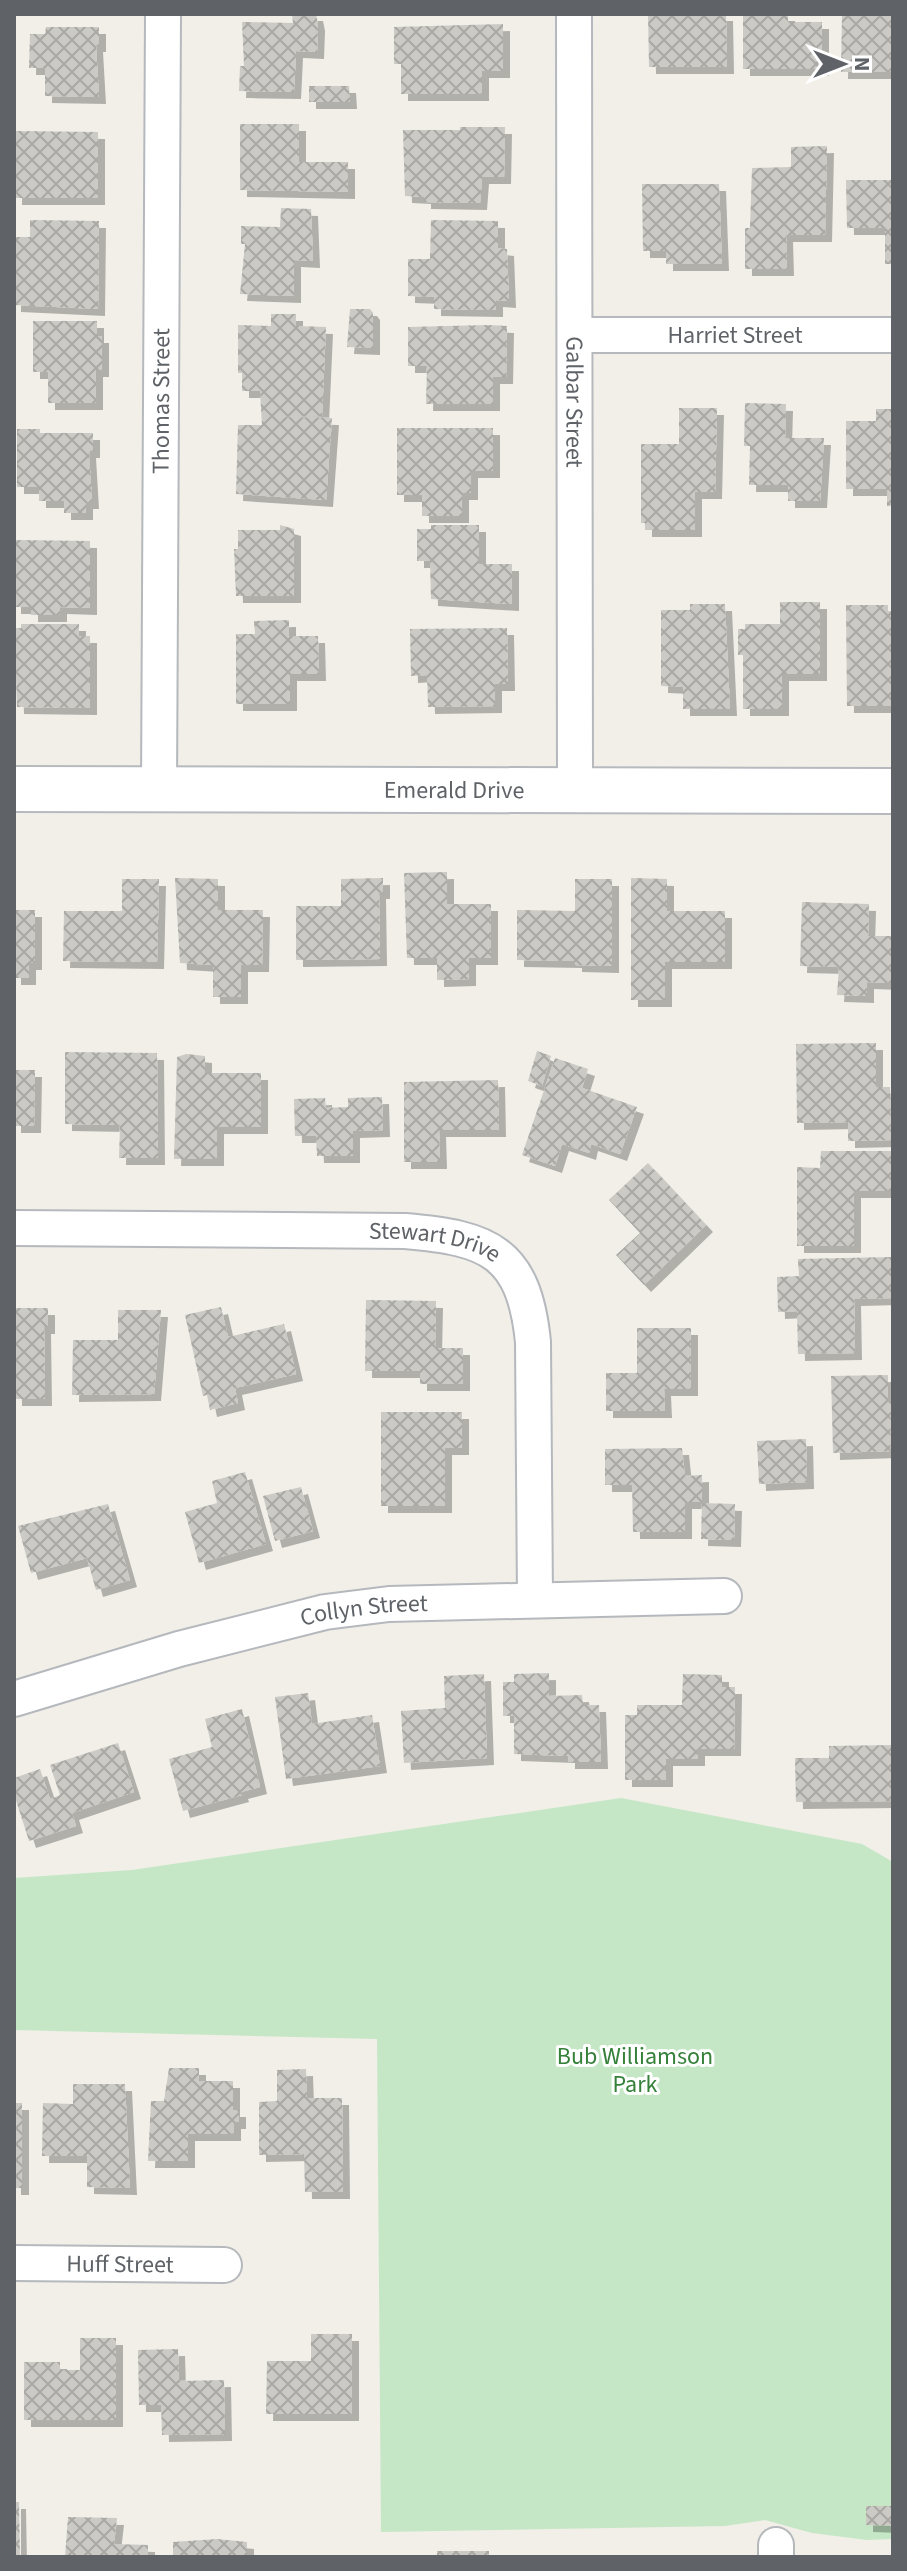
<svg xmlns="http://www.w3.org/2000/svg" width="907" height="2571" font-family="'Source Sans 3',sans-serif">
<style>
.park{fill:#c5e7c6}
.building{fill:url(#building-cross-hatch);filter:url(#shadow)}
.lines{fill:none;stroke-linecap:round;stroke-linejoin:round}
.street-casing{stroke:#b5b8bc;stroke-width:38}
.secondary-casing{stroke:#b6babf;stroke-width:48}
.street{stroke:#fff;stroke-width:34}
.secondary{stroke:#fff;stroke-width:44}
.labels{text-anchor:middle;dominant-baseline:central;stroke-width:6;stroke-linejoin:round;paint-order:stroke}
.street-label{font-size:24px;fill:#5f6368;stroke:#fff}
.park-label{font-size:24px;fill:#35813a;stroke:#fff}
</style>
<defs>
<pattern id="building-cross-hatch" width="8" height="8" patternUnits="userSpaceOnUse" patternTransform="scale(2)"><rect width="8" height="8" fill="#cccac5"/><path d="M0 0l8 8M0 8l8-8" fill="none" stroke="#a9a8a4"/></pattern>
<filter id="shadow"><feDropShadow dx="7" dy="7" stdDeviation="0" flood-color="#0004"/></filter>
</defs>
<rect width="100%" height="100%" fill="#f1efe8"/>
<polygon class="park" points="621,1798 862,1844 893,1862 893,2539 867,2540 812,2533 765,2520 725,2526 381,2532 377,2039 14,2030 14,1878 132,1870"/>
<g class="building">
<polygon points="292,14 316,14 318,24 317,52 296,51 294,92 239,91 240,66 244,66 242,22 293,23"/>
<polygon points="648,14 726,14 727,67 649,67"/>
<polygon points="743,14 788,14 788,22 822,22 822,69 743,69"/>
<polygon points="842,14 893,14 893,72 841,72"/>
<polygon points="503,24 503,71 482,71 482,94 401,94 401,64 394,64 394,27"/>
<polygon points="46,27 99,27 99,45 96,45 99,97 45,96 45,68 29,68 30,34 45,34"/>
<polygon points="309,86 349,86 350,102 309,102"/>
<polygon points="240,124 299,124 299,162 348,162 348,192 240,190"/>
<polygon points="460,127 505,127 504,177 482,177 480,203 424,202 424,197 405,196 403,130 460,130"/>
<polygon points="16,131 98,132 98,198 15,198"/>
<polygon points="827,146 825,235 786,235 787,269 745,269 745,228 750,228 752,168 791,167 791,147"/>
<polygon points="846,180 893,180 893,264 885,264 885,228 847,228"/>
<polygon points="642,184 719,184 722,264 666,264 666,251 643,251"/>
<polygon points="281,208 311,209 313,261 294,260 294,296 240,294 245,244 241,244 241,226 280,227"/>
<polygon points="30,220 99,221 98,309 14,305 14,237 30,237"/>
<polygon points="431,220 498,221 498,248 507,249 509,301 496,300 496,310 434,309 434,297 408,296 408,259 430,259"/>
<polygon points="350,309 370,309 373,313 373,348 347,347"/>
<polygon points="271,314 296,314 296,326 326,327 322,416 272,417 332,418 326,500 236,494 238,425 262,425 260,391 242,391 242,373 238,373 238,325 271,326"/>
<polygon points="33,321 97,321 97,336 102,336 102,370 96,370 96,403 48,403 48,372 33,372"/>
<polygon points="488,325 507,326 506,377 493,377 493,404 426,404 427,366 408,366 408,327"/>
<polygon points="745,403 786,404 785,438 824,438 820,501 788,501 788,485 749,485 750,446 744,446"/>
<polygon points="679,408 717,408 715,492 695,492 695,530 645,530 645,523 641,523 641,444 679,444"/>
<polygon points="876,409 893,409 893,505 887,506 887,489 846,489 846,421 876,421"/>
<polygon points="397,428 493,428 493,471 471,471 471,493 462,493 462,516 422,516 422,495 397,495"/>
<polygon points="17,429 40,429 40,433 93,433 93,451 89,451 92,502 86,502 86,513 64,513 64,501 39,501 39,487 17,487"/>
<polygon points="280,525 294,529 294,596 236,596 234,549 238,549 238,530 280,530"/>
<polygon points="431,525 479,525 479,564 512,564 512,604 431,599 430,561 417,561 417,529 431,529"/>
<polygon points="14,540 90,541 90,608 60,607 60,615 31,615 31,607 14,607"/>
<polygon points="780,602 820,602 820,674 782,674 782,709 743,709 743,655 738,655 738,629 745,629 745,624 780,624"/>
<polygon points="690,604 725,604 730,709 683,709 683,687 661,686 661,610 690,610"/>
<polygon points="846,605 888,605 888,611 893,611 891,706 847,706"/>
<polygon points="289,620 289,636 318,636 319,674 290,674 290,704 236,704 236,634 255,634 254,621"/>
<polygon points="21,624 79,624 79,636 90,636 90,708 17,707 14,628 21,628"/>
<polygon points="507,628 508,684 495,684 495,706 428,707 427,675 411,676 410,629"/>
<polygon points="447,872 447,904 491,904 491,958 469,958 469,979 437,980 437,958 407,958 404,873"/>
<polygon points="175,878 218,879 218,910 263,910 262,965 241,965 241,997 213,997 213,965 180,963"/>
<polygon points="383,878 383,892 379,892 380,959 296,960 296,906 341,906 341,879"/>
<polygon points="631,878 667,879 667,911 725,911 725,962 665,962 665,1000 631,1000"/>
<polygon points="122,879 159,879 157,962 63,961 64,911 122,911"/>
<polygon points="575,879 612,879 612,966 575,965 575,961 517,960 517,910 575,911"/>
<polygon points="802,902 869,904 868,936 893,936 893,983 867,982 867,996 837,995 839,967 800,966"/>
<polygon points="14,910 35,910 35,963 29,963 29,978 14,978"/>
<polygon points="876,1043 876,1087 890,1087 891,1140 848,1141 848,1122 797,1123 796,1044"/>
<polygon points="537,1051 551,1056 542,1086 528,1081"/>
<polygon points="65,1052 157,1053 158,1158 119,1158 120,1125 65,1124"/>
<polygon points="186,1054 205,1056 205,1073 261,1073 261,1127 217,1127 217,1159 174,1159 177,1057"/>
<polygon points="555,1058 588,1069 582,1088 637,1107 620,1154 591,1144 589,1153 562,1144 555,1166 522,1155"/>
<polygon points="14,1070 35,1070 34,1126 14,1126"/>
<polygon points="498,1080 499,1130 439,1130 440,1162 404,1162 404,1082"/>
<polygon points="382,1097 383,1130 353,1131 353,1156 317,1156 316,1136 295,1136 294,1099 325,1098 326,1108 348,1107 348,1098"/>
<polygon points="821,1151 893,1151 893,1191 854,1191 854,1246 797,1246 797,1167 820,1168"/>
<polygon points="648,1163 706,1225 644,1285 616,1255 640,1233 609,1200"/>
<polygon points="891,1257 893,1298 854,1299 855,1353 798,1354 797,1311 778,1312 777,1277 799,1276 798,1259"/>
<polygon points="366,1300 436,1301 435,1348 463,1348 463,1384 420,1384 420,1371 365,1371"/>
<polygon points="221,1307 228,1337 284,1324 296,1374 235,1388 238,1403 210,1410 207,1395 203,1396 185,1315"/>
<polygon points="14,1308 48,1308 48,1327 44,1327 45,1399 15,1399"/>
<polygon points="118,1310 161,1310 154,1394 72,1395 73,1340 118,1340"/>
<polygon points="637,1328 691,1328 691,1389 664,1389 665,1411 606,1411 606,1373 637,1373"/>
<polygon points="888,1375 888,1401 891,1401 890,1451 833,1453 831,1376"/>
<polygon points="381,1412 462,1412 462,1448 445,1448 445,1506 381,1506"/>
<polygon points="806,1439 807,1482 759,1484 757,1441"/>
<polygon points="682,1448 685,1476 702,1475 702,1502 685,1502 685,1532 633,1532 632,1485 605,1485 605,1449"/>
<polygon points="245,1472 266,1544 199,1563 185,1512 217,1503 212,1481"/>
<polygon points="301,1487 313,1531 275,1541 263,1496"/>
<polygon points="702,1503 735,1504 734,1540 701,1539"/>
<polygon points="108,1504 130,1580 96,1590 87,1558 31,1573 18,1526"/>
<polygon points="549,1673 549,1696 582,1695 583,1705 599,1705 601,1762 568,1762 568,1756 514,1754 514,1716 503,1716 503,1682 514,1682 514,1674"/>
<polygon points="484,1674 487,1758 404,1763 401,1711 445,1708 444,1676"/>
<polygon points="683,1674 722,1675 722,1687 735,1687 734,1749 698,1749 698,1759 666,1759 666,1780 625,1780 625,1715 637,1715 637,1705 682,1705"/>
<polygon points="308,1693 312,1724 372,1715 380,1766 286,1779 275,1697"/>
<polygon points="242,1709 260,1787 241,1792 242,1795 183,1811 169,1759 212,1747 205,1719"/>
<polygon points="118,1743 134,1792 72,1813 76,1826 29,1841 14,1794 14,1778 40,1769 50,1799 60,1795 50,1765"/>
<polygon points="893,1745 893,1801 796,1802 795,1758 829,1758 829,1746"/>
<polygon points="169,2068 199,2068 199,2081 233,2081 233,2110 239,2110 239,2122 234,2122 234,2134 188,2134 188,2161 148,2161 151,2101 164,2101"/>
<polygon points="306,2069 307,2098 342,2098 343,2192 305,2192 304,2154 259,2155 259,2102 277,2101 277,2070"/>
<polygon points="73,2084 125,2084 130,2188 87,2187 87,2156 42,2156 43,2103 73,2104"/>
<rect x="14" y="2103" width="8" height="85"/>
<polygon points="311,2334 352,2334 352,2414 266,2414 267,2361 311,2361"/>
<polygon points="80,2338 116,2338 116,2420 24,2420 24,2362 60,2362 60,2370 80,2370"/>
<polygon points="178,2349 179,2381 224,2380 225,2434 162,2435 161,2405 139,2405 138,2350"/>
<polygon points="14,2502 19,2502 20,2557 14,2557"/>
<polygon points="866,2506 893,2506 893,2526 866,2525"/>
<polygon points="68,2517 117,2518 114,2544 148,2545 148,2557 65,2557"/>
<polygon points="217,2539 247,2542 247,2557 173,2557 173,2542"/>
<rect x="437" y="2551" width="52" height="6"/>
</g>
<g class="lines">
<g class="street-casing">
<g id="street">
<path id="s1" d="M574 14 575 789"/>
<path id="s2" d="M577 335H893"/>
<path id="s3" d="M159 789 163 14"/>
<path id="s4" d="M14 1228 405 1231C489 1238 524 1252 533 1342L535 1599"/>
<path id="s5" d="M14 1699 179 1649 325 1612 389 1604 724 1596"/>
<path id="s6" d="M14 2263 224 2265"/>
<polyline points="776,2557 776,2545"/>
</g>
</g>
<g class="secondary-casing">
<g id="secondary">
<path id="s7" d="M14 789 893 791"/>
</g>
</g>
<use href="#street" class="street"/>
<use href="#secondary" class="secondary"/>
</g>
<g class="labels">
<g class="street-label">
<text stroke="none"><textPath href="#s2" startOffset="158">Harriet Street</textPath></text>
<text stroke="none"><textPath href="#s3" startOffset="388">Thomas Street</textPath></text>
<text stroke="none"><textPath href="#s1" startOffset="388">Galbar Street</textPath></text>
<text stroke="none"><textPath href="#s7" startOffset="440">Emerald Drive</textPath></text>
<text stroke="none"><textPath href="#s4" startOffset="422">Stewart Drive</textPath></text>
<text stroke="none"><textPath href="#s5" startOffset="362">Collyn Street</textPath></text>
<text stroke="none"><textPath href="#s6" startOffset="106">Huff Street</textPath></text>
</g>
<g class="park-label">
<text x="635" y="2056">Bub Williamson<tspan x="635" dy="28">Park</tspan></text>
</g>
</g>
<rect width="907" height="2571" fill="none" stroke="#5f6368" stroke-width="32"/>
<g transform="translate(843 64) rotate(90)" stroke="#ffffff" stroke-width="6" paint-order="stroke">
<path d="M0-6L14 30L0 20L-14 30Z" fill="#5f6368"/>
<text y="-12" font-size="22" font-weight="bold" text-anchor="middle" fill="#5f6368">N</text>
</g>
</svg>
